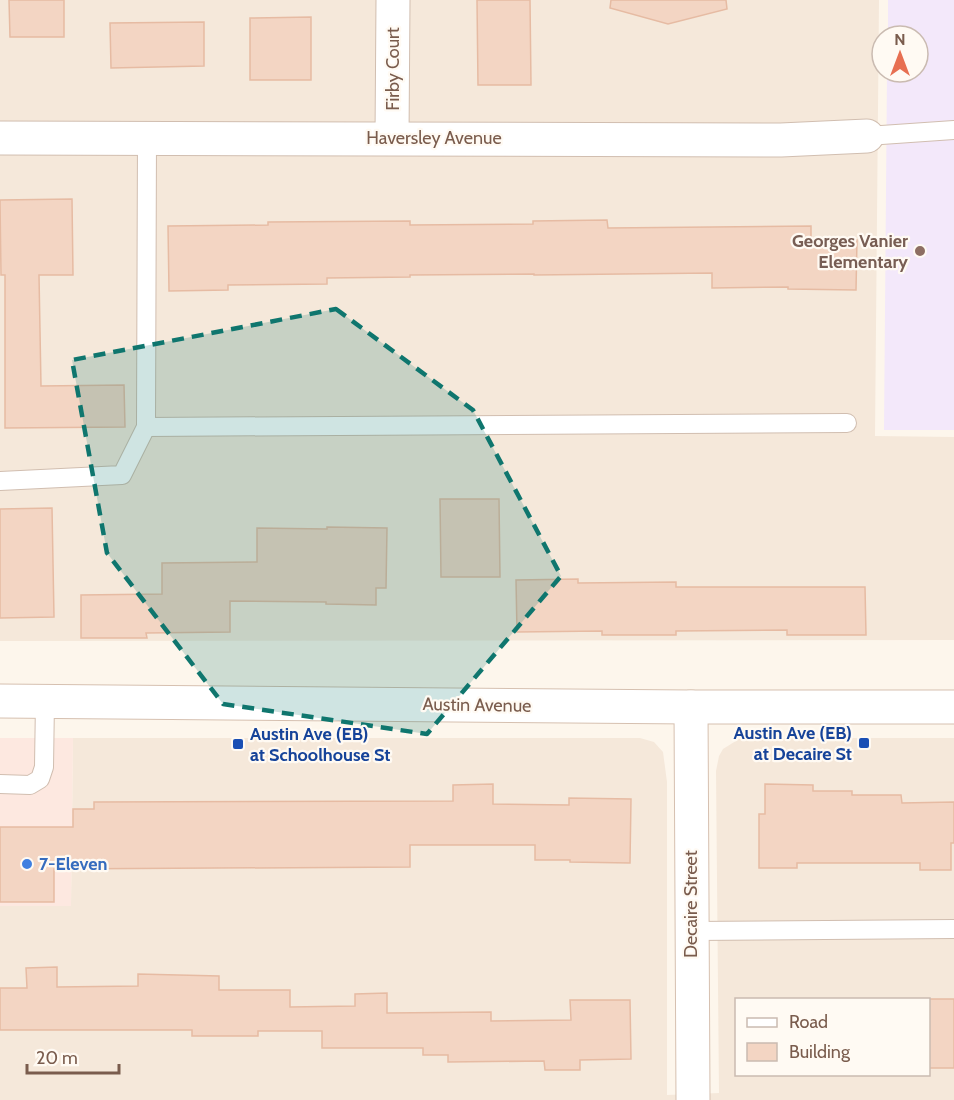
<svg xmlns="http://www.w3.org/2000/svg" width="954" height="1100" font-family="Cabin,sans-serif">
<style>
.residential{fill:#f5e8da;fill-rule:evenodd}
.commercial{fill:#fde8e0}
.education{fill:#f3e8fa}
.building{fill:#f3d5c3;stroke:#e6bba3;stroke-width:1.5}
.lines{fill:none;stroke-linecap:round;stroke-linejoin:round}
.lane-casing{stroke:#d1beb0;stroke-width:20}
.street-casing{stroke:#d1beb0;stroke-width:35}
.secondary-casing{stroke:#d6c0b0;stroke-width:35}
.lane{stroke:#fff;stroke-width:18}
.street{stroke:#fff;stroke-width:33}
.secondary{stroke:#fff;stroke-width:33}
.marked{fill:#0f766e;fill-opacity:0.2;stroke:#0f766e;stroke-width:4.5;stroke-dasharray:12 8;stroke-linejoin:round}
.education-dot{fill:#8d6e63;stroke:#fffaf3;stroke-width:2}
.transit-dot{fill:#1a4fb4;stroke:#fffaf3;stroke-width:2}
.shop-dot{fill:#3f7fe0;stroke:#fffaf3;stroke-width:2}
.labels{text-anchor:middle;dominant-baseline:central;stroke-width:4.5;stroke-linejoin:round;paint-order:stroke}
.street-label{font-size:18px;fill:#7a5c4d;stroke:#fffaf3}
.education-label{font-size:18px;font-weight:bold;fill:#785e54;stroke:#fffaf3;text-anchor:end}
.transit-label{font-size:18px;font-weight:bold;fill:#164399;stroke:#fffaf3;text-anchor:end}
.shop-label{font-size:18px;font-weight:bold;fill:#366cbe;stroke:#fffaf3;text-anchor:start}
</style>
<rect width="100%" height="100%" fill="#fdf6ec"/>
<g class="residential">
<polygon points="0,0 879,0 875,436 954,437 954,640 0,641"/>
<path d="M73 738H640L654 742 663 752 667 782V1095L719 1093 716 771 719 756 723 749 739 739 751 738H954V1100H0V906L71 905ZM736 1000H928V1074H736Z"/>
</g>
<polygon class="commercial" points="0,738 73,738 71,906 0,906"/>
<polygon class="education" points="888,0 954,0 954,430 884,430 887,72 918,72 918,36 888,36"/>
<g class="building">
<polygon points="9,0 64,0 64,37 10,37"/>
<polygon points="477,0 530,0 531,85 478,85"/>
<polygon points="611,0 726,0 727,9 668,24 610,8"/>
<polygon points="311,17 311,80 250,80 250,18"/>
<polygon points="204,22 204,66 111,68 110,23"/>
<polygon points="72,199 73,275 39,275 41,386 124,385 125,427 5,428 5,275 1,275 0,200"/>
<polygon points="607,220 608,228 811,226 811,239 857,240 856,290 788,289 788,287 712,288 712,273 534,275 534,274 410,275 410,277 327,278 327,284 228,285 228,290 169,291 168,226 268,225 268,222 410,221 410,225 533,224 533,221"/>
<polygon points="440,499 499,499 500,577 441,577"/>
<polygon points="52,508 54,617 0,618 0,509"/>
<polygon points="327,527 387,528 386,588 376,588 376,605 326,604 326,602 230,601 230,632 146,633 147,638 81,638 81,595 162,594 162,563 257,562 257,528 327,529"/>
<polygon points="578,579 578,583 676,582 676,587 865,587 866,635 787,635 787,630 676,631 676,635 602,635 602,631 517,632 516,580"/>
<polygon points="493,784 493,804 569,805 569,798 631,799 630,863 570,862 570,860 535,860 535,845 410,845 410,867 54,869 54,902 0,902 0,827 73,827 73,809 94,809 94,802 453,801 453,785"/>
<polygon points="765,784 813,785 813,791 852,791 852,795 901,795 902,803 954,802 954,843 951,843 951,870 920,870 920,863 797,863 797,868 759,868 759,814 765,814"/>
<polygon points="57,967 57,987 138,986 138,974 219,976 219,990 290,990 290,1007 355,1006 355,994 387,993 387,1013 491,1012 491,1021 571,1020 570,1000 630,1000 631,1059 580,1060 580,1070 545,1070 544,1061 448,1062 448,1055 423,1055 423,1048 322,1048 322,1031 258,1031 258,1036 192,1036 192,1030 0,1030 0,988 27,988 26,968"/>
<rect x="928" y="999" width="26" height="69"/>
</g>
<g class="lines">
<g class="lane-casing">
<g id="lane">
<polyline points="867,136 954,130"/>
<polyline points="146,427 847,423"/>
<polyline points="0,481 122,475 146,427 147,138"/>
<polyline points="0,784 30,785 40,779 44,767 45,701"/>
<polyline points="691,931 954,929"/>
</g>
</g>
<g class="street-casing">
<g id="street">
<polyline points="0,138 781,140 867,136"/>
<polyline points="392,138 393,0"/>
</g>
</g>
<g class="secondary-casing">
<g id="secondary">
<polyline points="0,701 691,707 954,707"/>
<polyline points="691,707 693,1100"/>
</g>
</g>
<use href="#lane" class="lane"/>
<use href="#street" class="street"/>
<use href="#secondary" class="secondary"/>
</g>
<path class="marked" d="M336 309 473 410 561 576 427 734 223 704 107 553 72 360Z"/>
<circle class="education-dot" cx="920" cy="251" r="6"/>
<g class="transit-dot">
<rect x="858" y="737" width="12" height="12" rx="3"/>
<rect x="232" y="738" width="12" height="12" rx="3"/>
</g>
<circle class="shop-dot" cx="27" cy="864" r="6"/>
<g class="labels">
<g class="street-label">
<text transform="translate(393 69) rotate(-90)">Firby Court</text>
<text x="434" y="138">Haversley Avenue</text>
<text transform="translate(477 705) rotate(1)">Austin Avenue</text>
<text transform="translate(691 904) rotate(-90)">Decaire Street</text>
</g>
<g class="education-label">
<text x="908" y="241">Georges Vanier<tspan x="908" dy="21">Elementary</tspan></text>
</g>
<g class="transit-label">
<text x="852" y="733">Austin Ave (EB)<tspan x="852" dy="21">at Decaire St</tspan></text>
<text x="250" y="734" text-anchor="start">Austin Ave (EB)<tspan x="250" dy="21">at Schoolhouse St</tspan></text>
</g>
<g class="shop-label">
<text x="39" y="864">7-Eleven</text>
</g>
</g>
<rect x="735" y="998" width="195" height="78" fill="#fffaf3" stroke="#cabbb1" stroke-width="1.5"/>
<rect x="747" y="1018" width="30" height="9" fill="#ffffff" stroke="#cabbb1" stroke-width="1.5"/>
<text x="789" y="1028" font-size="18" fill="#7a5c4d">Road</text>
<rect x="747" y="1043" width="30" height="18" fill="#f3d5c3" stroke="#cabbb1" stroke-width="1.5"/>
<text x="789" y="1058" font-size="18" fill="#7a5c4d">Building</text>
<g transform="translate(900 54)"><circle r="28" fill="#fffaf3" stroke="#cabbb1" stroke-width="1.5"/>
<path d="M0-4.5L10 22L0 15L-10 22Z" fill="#e76f51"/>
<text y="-9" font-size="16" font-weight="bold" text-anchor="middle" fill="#7a5c4d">N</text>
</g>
<path d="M27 1064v9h92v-9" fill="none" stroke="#7a5c4d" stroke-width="3"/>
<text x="36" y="1064" font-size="18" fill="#7a5c4d" stroke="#fffaf3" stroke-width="4.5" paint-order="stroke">20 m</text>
</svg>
